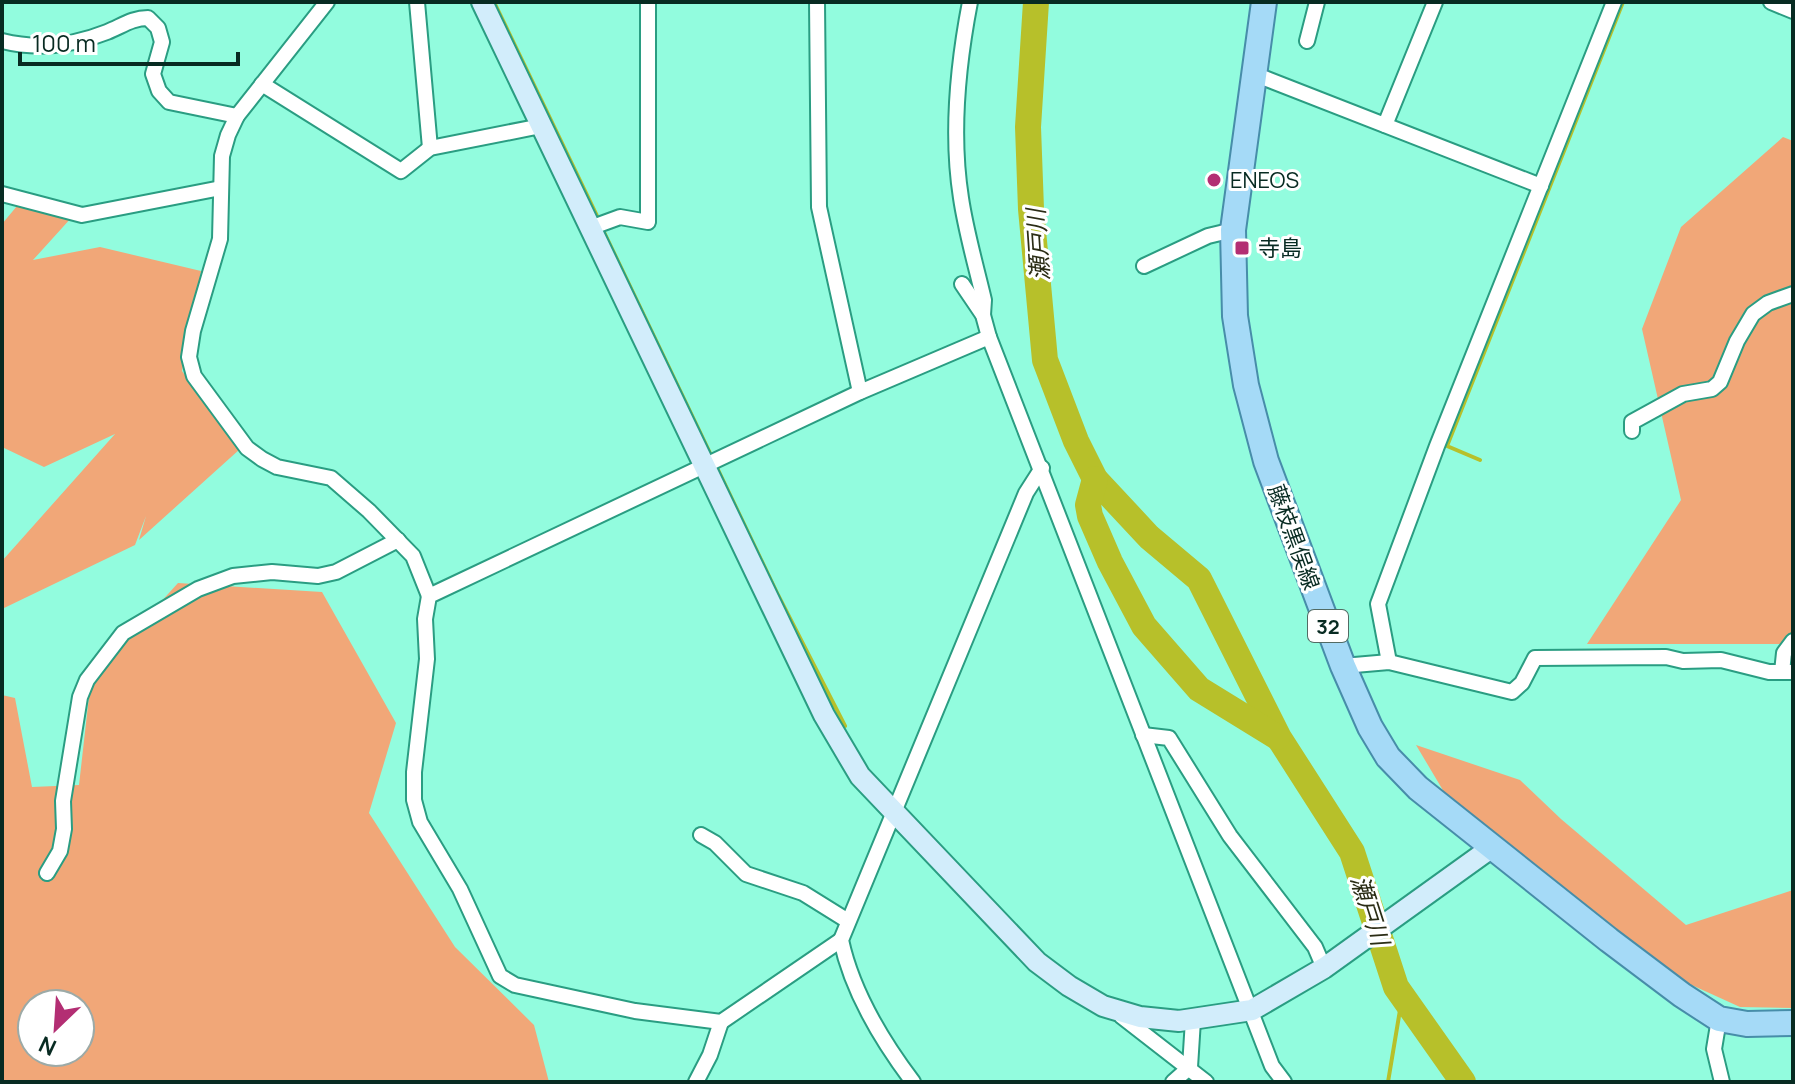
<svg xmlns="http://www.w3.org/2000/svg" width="1795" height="1084" font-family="Manrope,'Noto Sans JP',sans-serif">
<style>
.green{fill:#f1a778;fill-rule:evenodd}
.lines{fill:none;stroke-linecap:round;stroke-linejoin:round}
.stream{stroke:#b7c02a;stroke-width:4}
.river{stroke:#b7c02a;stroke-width:26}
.street-casing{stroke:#2a9d82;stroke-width:18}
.secondary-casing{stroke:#2a9d82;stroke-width:24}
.primary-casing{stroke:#478da9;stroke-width:28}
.street{stroke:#fff;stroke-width:14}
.secondary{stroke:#d2edfb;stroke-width:20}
.primary{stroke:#a5daf7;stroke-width:24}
.poi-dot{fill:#b32e73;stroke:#fff;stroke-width:3}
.labels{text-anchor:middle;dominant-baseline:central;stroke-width:6;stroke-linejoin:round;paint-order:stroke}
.shield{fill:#fff;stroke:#526b64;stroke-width:2}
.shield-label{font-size:20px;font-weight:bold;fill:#082b22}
.poi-label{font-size:22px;fill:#082b22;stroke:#fff;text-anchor:start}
.street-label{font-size:22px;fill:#082b22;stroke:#fff}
.water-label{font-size:24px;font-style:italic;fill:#2b2d16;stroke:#fff}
</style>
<rect width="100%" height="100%" fill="#92fcde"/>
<g class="green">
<polygon points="1783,137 1793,141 1793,644 1587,644 1681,500 1642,329 1681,227"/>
<polygon points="17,206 72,217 33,260 100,247 201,271 182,371 240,449 139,540 146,516 135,545 2,609 2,561 115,434 44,467 2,447 2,224"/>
<path d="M178 583 322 592 396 723 369 813 455 947 534 1025 549 1082H2V695L15 698 32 787 79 785 91 679ZM32 1004H80V1052H32Z"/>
<polygon points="1416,745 1520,780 1561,819 1686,925 1793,890 1793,1008 1740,1007 1685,982 1548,877 1444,792"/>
</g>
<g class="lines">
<g class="stream">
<polyline points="494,2 599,220"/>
<polyline points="602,228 778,595 845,726"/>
<polyline points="1480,460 1447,446 1623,2"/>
<polyline points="1388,1082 1400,1010 1396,987"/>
</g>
<g class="river">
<polyline points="1036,2 1028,127 1031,209 1045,360 1076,441 1095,479 1149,537 1199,579 1279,738 1352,852 1396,987 1463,1082"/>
<polyline points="1095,479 1088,505 1090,516 1110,562 1144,626 1199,689 1277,737"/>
</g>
<g class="street-casing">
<g id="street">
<polyline points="327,2 237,116 228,135 222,156 220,239 193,331 189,357 194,376 247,448 262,459 277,467 331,478 369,511 413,556 429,596"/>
<polyline points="417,2 430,148"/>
<polyline points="817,2 819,207 860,392"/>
<path d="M970 2C958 64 951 135 961 198 966 232 976 266 984 300L983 315"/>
<polyline points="1771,2 1793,11"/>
<path d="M2 41C38 50 72 46 107 32 122 26 132 18 148 18L158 28 162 42 153 74 159 91 169 102 237 116"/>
<polyline points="1307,41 1317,2"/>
<polyline points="1254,74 1541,186"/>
<polyline points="262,84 401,171 430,148 541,126"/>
<polyline points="1385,125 1435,2"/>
<polyline points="2,194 82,215 221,188"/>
<polyline points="590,228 620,217 648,222 648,2"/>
<polyline points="1144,266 1208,236 1233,230"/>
<polyline points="962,284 983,315 989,337 1272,1066 1284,1082"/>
<polyline points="1632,431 1632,422 1683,394 1712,389 1720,382 1737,341 1753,314 1768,303 1793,294"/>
<polyline points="1389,662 1378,604 1437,446 1614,2"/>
<polyline points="1343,666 1389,662 1512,692 1522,683 1535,658 1666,657 1683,661 1721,660 1769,672 1793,672"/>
<polyline points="1782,672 1784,653 1793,641"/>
<polyline points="1143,735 1169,738 1230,836 1315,947 1324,968"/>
<polyline points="701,835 715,843 746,874 803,893 848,921"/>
<polyline points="47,873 60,851 64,829 63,801 80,697 87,680 123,633 198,589 233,576 272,572 318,576 336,572 398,540"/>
<polyline points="841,940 721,1022 635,1011 515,985 500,976 460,889 420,822 414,800 414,772 427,659 425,619 429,596 860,392 989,337"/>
<polyline points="1121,1016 1206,1082"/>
<polyline points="1719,1019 1714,1049 1722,1082"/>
<polyline points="696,1082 710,1055 721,1022"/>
<path d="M913 1082C882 1041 852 991 841 940L1026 493 1042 468"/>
<polyline points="1173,1082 1190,1067 1193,1020"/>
</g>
</g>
<g class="secondary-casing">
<polyline id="secondary" points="482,2 824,715 860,776 1037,962 1069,986 1103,1006 1140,1017 1179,1021 1252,1010 1324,968 1491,848"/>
</g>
<g class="primary-casing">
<polyline id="primary" points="1264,2 1233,230 1235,316 1246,385 1266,461 1343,666 1370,727 1388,757 1418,788 1609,940 1682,995 1719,1019 1747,1024 1793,1023"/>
</g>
<use href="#street" class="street"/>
<use href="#secondary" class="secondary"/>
<use href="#primary" class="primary"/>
</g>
<g class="poi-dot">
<circle cx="1214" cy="180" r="8"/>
<rect x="1234" y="240" width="16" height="16" rx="4"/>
</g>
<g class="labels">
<rect class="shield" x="1308" y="610" width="40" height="32" rx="6"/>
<g class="shield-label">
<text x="1328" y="626">32</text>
</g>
<g class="poi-label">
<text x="1230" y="180">ENEOS</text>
<text x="1258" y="248">寺島</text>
</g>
<g class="street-label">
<text transform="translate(1294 537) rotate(70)">藤枝黒俣線</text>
</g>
<g class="water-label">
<text transform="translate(1037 245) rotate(-94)">瀬戸川</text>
<text transform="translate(1371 910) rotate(72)">瀬戸川</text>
</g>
</g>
<rect width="1795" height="1084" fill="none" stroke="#082b22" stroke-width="8"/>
<g transform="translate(56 1028) rotate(205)"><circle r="38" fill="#ffffff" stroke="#9caaa7" stroke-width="2"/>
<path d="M0-6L14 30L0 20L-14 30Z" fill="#b32e73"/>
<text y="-12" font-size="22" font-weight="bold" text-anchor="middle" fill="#082b22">N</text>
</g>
<path d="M20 52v12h218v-12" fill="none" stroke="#082b22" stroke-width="4"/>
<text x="32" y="52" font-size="24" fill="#082b22" stroke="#ffffff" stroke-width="6" paint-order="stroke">100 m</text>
</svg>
